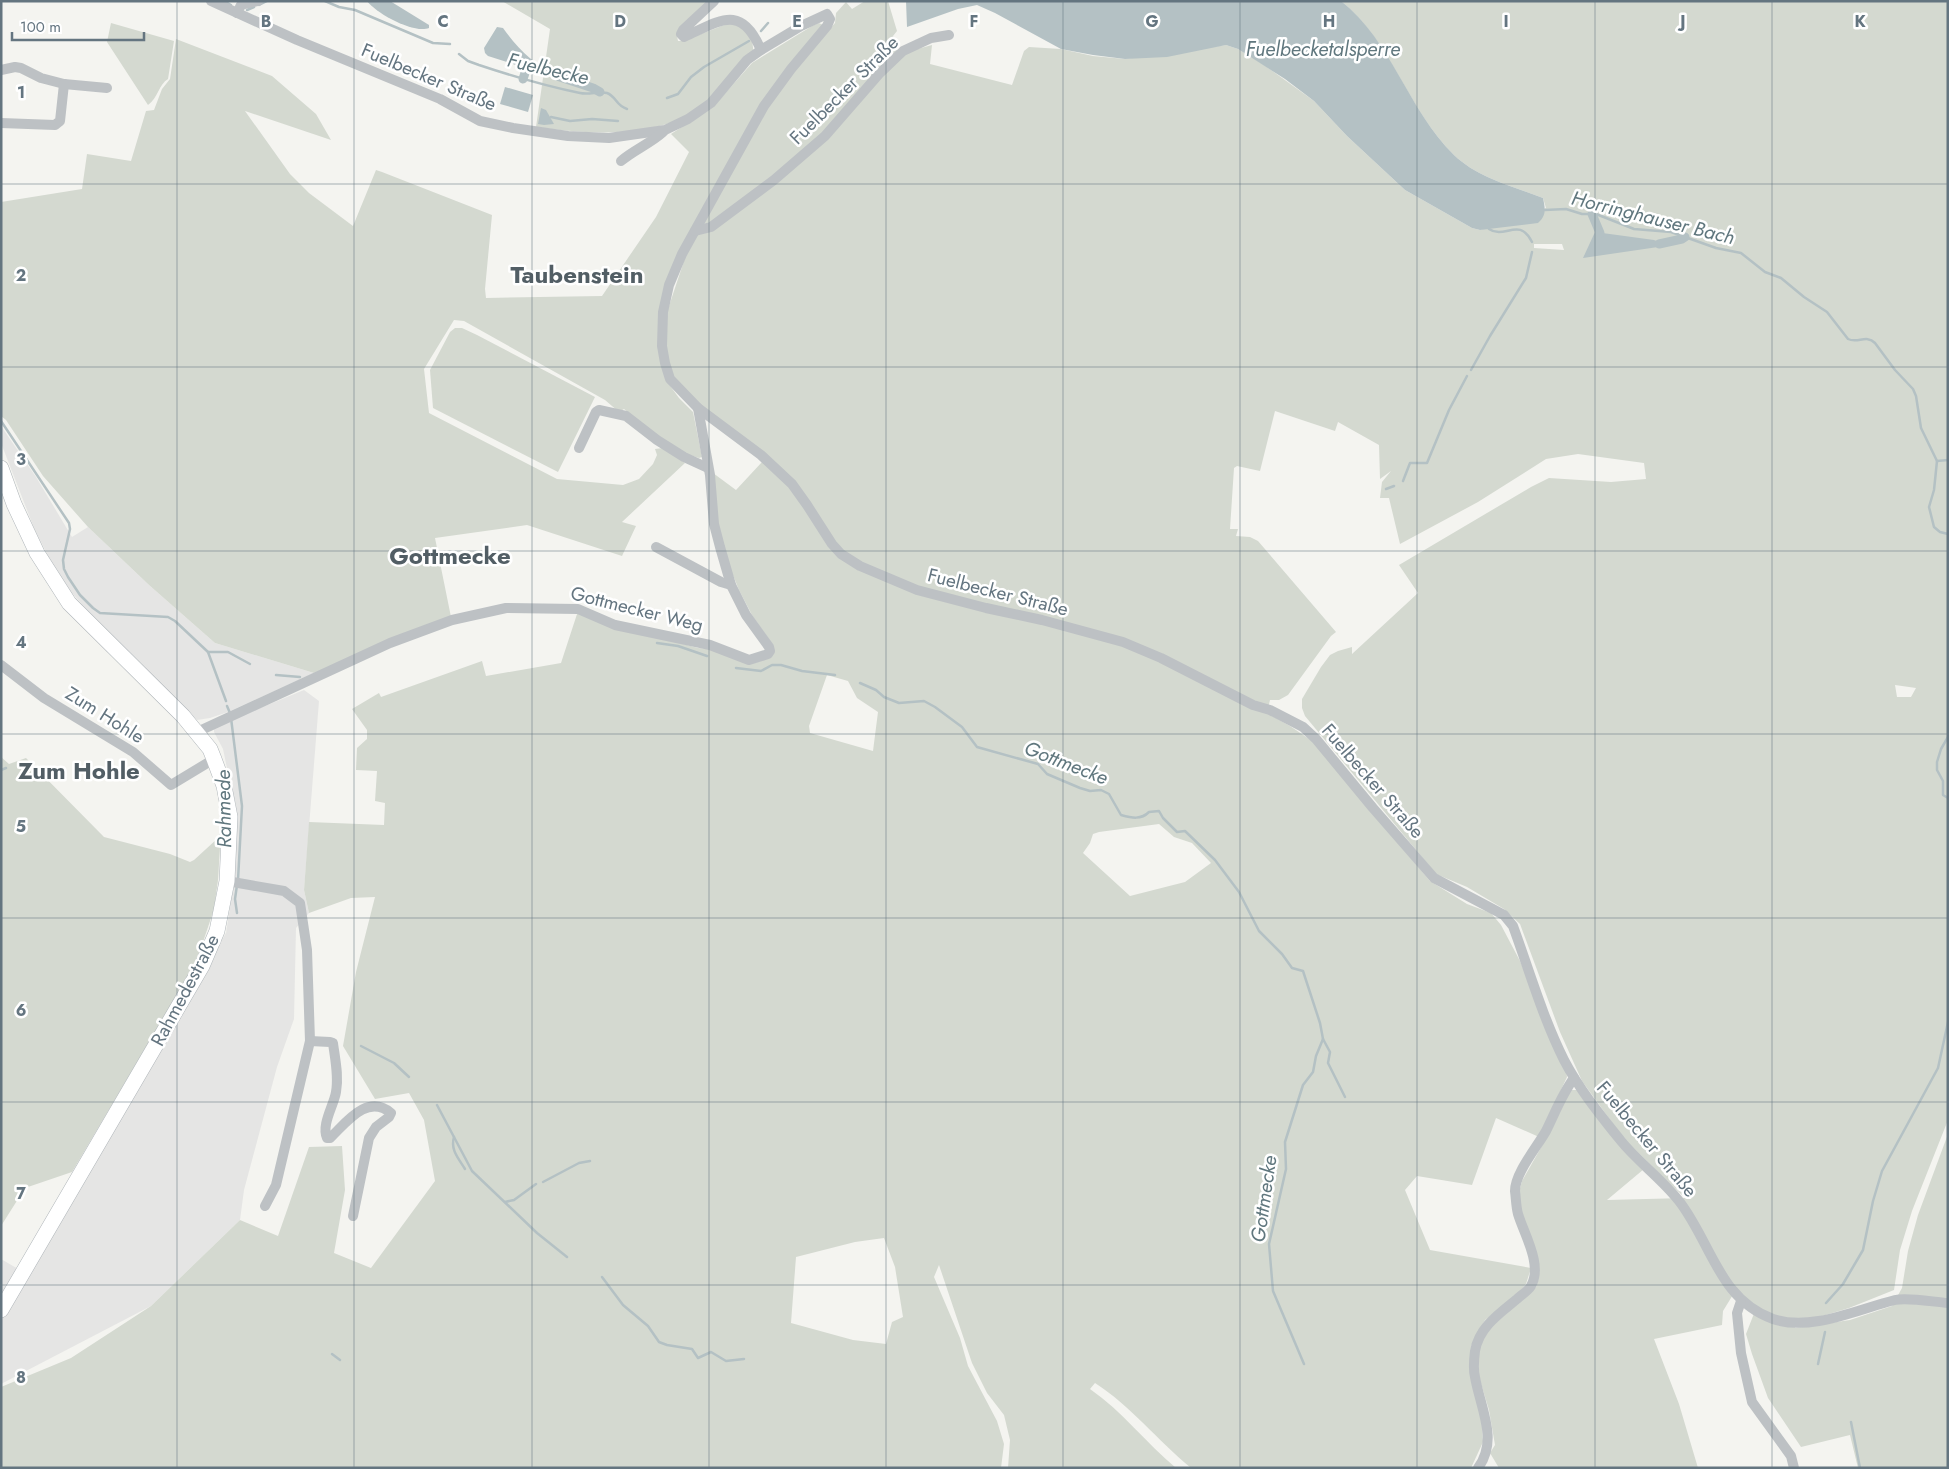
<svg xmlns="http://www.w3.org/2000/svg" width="1949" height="1469" font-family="Jost,sans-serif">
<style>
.built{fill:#e5e5e4}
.green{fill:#d4d9d0;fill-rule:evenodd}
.water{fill:#b4c1c4}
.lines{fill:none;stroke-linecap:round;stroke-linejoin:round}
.stream{stroke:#b4c1c4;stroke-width:2.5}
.canal{stroke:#b4c1c4;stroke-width:9}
.secondary-casing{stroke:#afb5b9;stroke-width:16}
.minor{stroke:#bdc1c4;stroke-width:10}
.secondary{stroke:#fff;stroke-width:15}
.grid{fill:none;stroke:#647580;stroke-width:1;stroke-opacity:0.55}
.labels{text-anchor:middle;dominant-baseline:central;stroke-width:5;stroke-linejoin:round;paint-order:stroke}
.street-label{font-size:19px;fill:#647580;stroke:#fff}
.water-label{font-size:20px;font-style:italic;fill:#60777e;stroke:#fff}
.district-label{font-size:24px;font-weight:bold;fill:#525e65;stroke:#fff}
.grid-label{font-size:16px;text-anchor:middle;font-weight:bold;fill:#647580;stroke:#fff;stroke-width:5;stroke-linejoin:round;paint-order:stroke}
</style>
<rect width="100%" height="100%" fill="#f4f4f0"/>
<g class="built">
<polygon points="1,426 36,477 72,537 88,527 149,585 215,643 314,673 228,712 210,718 197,720 87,610 72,593 50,560 34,528 1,443"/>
<polygon points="304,690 319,701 304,890 309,913 296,928 294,1019 277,1067 244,1190 240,1220 151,1306 1,1384 1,1259 25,1273 226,933 235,875 236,805 231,787 223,749 214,732 214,727"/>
</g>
<g class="green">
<path d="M502 1H709L678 31 677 36 678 41H683L732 22C743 27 754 36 753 50 741 63 729 76 717 89 713 95 708 102 702 106 658 140 587 134 536 127L550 29Z"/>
<path d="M865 1H888L897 31 893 36 896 47 901 57 910 51 932 45 930 64 1012 85 1024 51 1029 47 1061 49 1093 56 1125 59 1226 45 1238 49 1264 65 1314 101 1347 136 1405 190 1472 228 1480 230 1546 208 1543 198C1512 186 1478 178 1454 155 1408 110 1391 41 1341 1H1948V1120L1912 1211 1900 1250 1894 1290 1849 1308 1796 1324 1795 1328 1850 1320 1892 1306 1902 1288 1908 1251 1918 1215 1948 1134V1468H1858L1850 1435 1801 1447 1768 1398 1752 1354 1746 1334 1755 1311 1734 1293 1723 1311 1722 1325 1654 1339 1679 1404 1698 1468H1499L1490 1453 1495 1445 1489 1410 1479 1377 1478 1349 1490 1328 1536 1287 1539 1278 1520 1207 1519 1192 1522 1181 1547 1137 1570 1090H1577L1644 1169 1607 1200 1685 1198 1624 1139 1582 1081 1560 1032 1520 924 1504 909 1467 887 1436 874 1305 716 1302 708V699L1321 667 1330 655 1338 651 1352 647V654L1418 593 1399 565 1531 487 1549 478 1611 482 1646 479 1644 463 1578 454 1546 459 1478 502 1400 544 1389 498H1380L1382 482 1391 471 1380 479 1379 445 1338 422 1335 431 1275 411 1260 471 1237 466 1234 468 1230 529H1238L1236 536 1250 537 1258 541 1336 632 1331 636 1288 695 1279 700H1270L1267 713 1290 726 1312 741 1430 881 1467 904 1491 913 1501 925 1520 961 1566 1068 1567 1077 1539 1137 1496 1118 1472 1185 1417 1176 1405 1190 1430 1250 1531 1268 1526 1284 1518 1294 1485 1320 1471 1346 1470 1362 1481 1412 1483 1442 1471 1468H1191C1158 1441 1131 1406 1095 1383L1090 1389C1122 1411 1146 1443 1176 1468H1008L1010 1440 1004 1415 987 1393 972 1363 939 1265 934 1277 960 1338 968 1366 997 1421 1004 1444 1001 1468H1V1387L71 1358 151 1306 240 1220 278 1236 309 1147 342 1146 345 1190 334 1253 371 1268 435 1181 424 1120 409 1093 375 1099 343 1046 356 972 375 897 351 898 309 913 304 890 309 822 384 825 385 803 375 801 377 771 356 770 357 748 367 739V730L352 709 379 693 381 697 482 661 486 676 561 663 578 611 658 637 698 648 712 649 754 663 770 658 773 652V645L752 615 739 590 728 563 719 532 713 473 736 490 762 462 674 381 667 359 665 330 668 309 686 255 764 111 808 53 835 23 836 13 846 2 852 9ZM1534 244H1562L1564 250 1534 248ZM827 675 848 681 857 698 878 712 873 751 810 733 809 726ZM1895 685 1916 688 1911 697H1897ZM1159 824 1174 837 1192 843 1211 863 1185 882 1130 896 1083 853 1090 843 1093 834 1099 832ZM884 1238 895 1267 903 1317 892 1322 886 1344 853 1340 791 1323 796 1257 855 1242Z"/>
<path d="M111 23 174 41 168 79C159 84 158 98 148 105L107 42Z"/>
<path d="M819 23 823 25 759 108 660 307 668 383 679 398 693 412 702 457 699 458C671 450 647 428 624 409L619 412 605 400 464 321 454 320 424 369 429 413 557 479 623 485 639 479 653 464 657 455 655 449 663 448 685 463 622 522 636 526 622 556 527 525 435 538 451 617 314 673 215 643 149 585 88 527 43 476 6 420 1 416V202L82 189 87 154 131 161 146 111 154 110 162 89 170 79 176 39 272 76 316 114 331 140 245 111 290 174 309 193 353 226 376 170 382 172 492 215 485 289 486 298 602 296 656 217 689 152 671 134 714 106 752 63 812 26Z"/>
<polygon points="455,328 462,328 477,335 595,397 558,472 433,408 430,370 450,332"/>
<polygon points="1,757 9,764 26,758 104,837 170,854 190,862 194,860 217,839 221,831 218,880 214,909 202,945 192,969 72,1172 25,1188 1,1226"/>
</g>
<g class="water">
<path d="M367 1H390L429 25V28C414 34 377 14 367 1Z"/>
<path d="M906 1H1341C1392 41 1408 110 1454 155 1478 178 1512 186 1543 198 1545 208 1547 215 1538 223L1480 230 1472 228 1405 190 1347 136 1314 101 1285 79 1238 49 1226 45 1167 57 1125 59 1093 55 1061 49 995 13 977 5 958 9 907 27Z"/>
<path d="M497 27 503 28C518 49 534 65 558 75L557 78 488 56 485 53 484 48Z"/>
<polygon points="505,87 533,95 528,112 500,104"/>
<polygon points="541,108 546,110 554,124 544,125 538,124"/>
<polygon points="1595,232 1654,240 1659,242 1658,247 1583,258"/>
</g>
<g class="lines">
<g class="stream">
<polyline points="224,1 231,5"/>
<polyline points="325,1 339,7 355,10 433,43 450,44"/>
<polyline points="259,5 267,1"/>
<polyline points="247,10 254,7"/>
<polyline points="761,31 768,23"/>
<path d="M459 54 468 61 479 65C512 76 545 86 580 93 589 95 599 91 607 93 616 96 616 106 627 109"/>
<polyline points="667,98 678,94 691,77 704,67 749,41"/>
<polyline points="551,117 570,121 592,119 618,121"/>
<path d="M1545 210 1566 209 1582 214H1596L1634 229 1671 232 1716 248 1741 253 1765 272 1781 278 1804 297 1827 312 1848 339C1858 344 1866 334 1875 343L1895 370 1913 389 1916 396 1921 428 1937 461 1948 460"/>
<path d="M1489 229C1505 240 1519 216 1532 242"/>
<polyline points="1471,370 1490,336 1526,278 1532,252"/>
<polyline points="1,421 69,523 70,529 63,560 64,569 68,577 80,595 93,608 100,613 168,617 175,621 208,652 226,701"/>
<polyline points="1937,461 1934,490 1929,507 1934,527 1940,532 1948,534"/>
<polyline points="1403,481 1410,463 1427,463 1449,410 1467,376"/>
<polyline points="1386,489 1394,486"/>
<polyline points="657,643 678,646 707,656"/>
<polyline points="208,652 228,652 250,664"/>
<polyline points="736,668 761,671 772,665 781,665 802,671 835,675"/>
<polyline points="276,675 300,677"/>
<path d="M860 683 876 690 884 697 899 703 924 701 935 707 962 727 977 747 1038 764 1047 774 1080 788 1090 791 1101 790 1109 794 1121 815C1132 818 1141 820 1149 812L1159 811 1163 818 1177 832 1185 831 1215 860 1239 892 1259 931 1282 954 1292 968 1303 971 1320 1023 1323 1039 1316 1056 1313 1072 1303 1085 1285 1142 1286 1169 1269 1244 1273 1291 1304 1364"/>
<polyline points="227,706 230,713"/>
<polyline points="231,718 242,806 238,880"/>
<polyline points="1948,737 1941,749 1937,762 1937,770 1943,781 1943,795 1948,798"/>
<polyline points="1,770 6,768"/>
<polyline points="237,913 235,899 237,885"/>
<polyline points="1323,1039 1330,1052 1328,1063 1345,1097"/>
<polyline points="361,1046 394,1063 409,1077"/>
<polyline points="437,1105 472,1171 537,1233 567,1257"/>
<path d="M454 1137C450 1150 459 1159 465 1169"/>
<polyline points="543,1182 579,1163 590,1161"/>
<polyline points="505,1202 514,1200 536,1184"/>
<polyline points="602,1277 623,1305 648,1326 659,1342 667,1345 692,1349 698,1358 711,1352 726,1361 744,1359"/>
<polyline points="1826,1303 1843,1284 1863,1250 1873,1201 1882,1171 1938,1068 1948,1022"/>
<polyline points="332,1354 340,1360"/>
<polyline points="1818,1364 1825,1332"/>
<polyline points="1851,1422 1860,1468"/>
</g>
<g class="canal">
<polyline points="557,76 593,88 600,92"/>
<polyline points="523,79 525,73"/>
<polyline points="1592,214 1600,233"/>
<polyline points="1659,244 1682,239 1685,237"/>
</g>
<g class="secondary-casing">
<polyline id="secondary" points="1,468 14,504 37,553 69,603 183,716 210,749 214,759 224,786 230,817 227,881 217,931 202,966 1,1310"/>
</g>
<g class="minor">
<path d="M211 1 297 40 440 99 480 121 513 128 568 136 609 138 665 130 688 119 711 103 747 60 761 50 801 26 827 14 830 19 827 26 791 69 764 106 682 254 669 285 663 312 662 346 665 363 670 379 698 408 761 455 792 484 807 505 832 544 841 554 860 566 917 590 986 608 1042 620 1123 642 1161 658 1253 705 1270 710 1303 727 1316 739 1373 808 1434 878 1504 915 1513 926C1529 970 1543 1018 1564 1060 1579 1089 1601 1116 1621 1141 1638 1162 1662 1179 1679 1201 1711 1242 1719 1300 1773 1319 1811 1332 1858 1309 1895 1300 1908 1297 1933 1302 1948 1303"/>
<path d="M714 1 683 30 681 34 684 37C720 21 741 3 761 50"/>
<polyline points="237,13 241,5 258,1"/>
<polyline points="1,70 15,67 21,68 41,78 64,84 107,88"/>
<polyline points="1,123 55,125 60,121 64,84"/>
<path d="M621 161C634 150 651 143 663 132"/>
<polyline points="695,231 711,227 774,180 825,136 879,74 903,51 931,38 949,35"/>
<polyline points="579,448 596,412 599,410 626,416 657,440 684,457 708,468"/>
<polyline points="656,547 721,582 731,585"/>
<polyline points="1,665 44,698 133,752 171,785 214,759"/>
<polyline points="197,732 390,643 452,620 506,608 578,609 615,625 710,645 749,660 768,654 770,651 769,647 746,615 731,585 720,547 714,524 710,475 698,408"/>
<polyline points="227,881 284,891 300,903 307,950 310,1041 276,1185 265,1206"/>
<path d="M310 1041 330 1042 333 1043C335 1059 339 1076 336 1092 334 1105 321 1125 327 1138H330C346 1123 367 1093 391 1113L389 1117 376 1127 369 1138 353 1216"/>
<polyline points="1741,1301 1737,1313 1741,1353 1752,1402 1791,1456 1794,1468"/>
<path d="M1478 1468C1499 1440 1480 1407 1475 1377 1473 1369 1474 1359 1475 1351 1479 1327 1500 1313 1517 1299 1521 1295 1528 1291 1531 1286 1543 1265 1524 1234 1518 1214 1516 1207 1516 1198 1515 1191 1515 1173 1537 1147 1546 1131 1555 1113 1562 1094 1574 1078"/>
</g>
<use href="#secondary" class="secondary"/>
</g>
<path class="grid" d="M177 1V1468M354 1V1468M532 1V1468M709 1V1468M886 1V1468M1063 1V1468M1240 1V1468M1417 1V1468M1595 1V1468M1772 1V1468M1 184H1948M1 367H1948M1 551H1948M1 734H1948M1 918H1948M1 1102H1948M1 1285H1948"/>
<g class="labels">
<g class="street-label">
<text transform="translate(429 77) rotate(23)">Fuelbecker Straße</text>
<text transform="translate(844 90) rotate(-45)">Fuelbecker Straße</text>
<text transform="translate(998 592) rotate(14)">Fuelbecker Straße</text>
<text transform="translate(637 609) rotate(14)">Gottmecker Weg</text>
<text transform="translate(105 715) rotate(32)">Zum Hohle</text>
<text transform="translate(1373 781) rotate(49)">Fuelbecker Straße</text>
<text transform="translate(185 990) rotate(-62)">Rahmedestraße</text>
<text transform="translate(1647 1139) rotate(50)">Fuelbecker Straße</text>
</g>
<g class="water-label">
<text x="1323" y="49">Fuelbecketalsperre</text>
<text transform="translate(548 69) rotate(13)">Fuelbecke</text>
<text transform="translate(1653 218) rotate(14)">Horringhauser Bach</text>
<text transform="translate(1066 763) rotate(21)">Gottmecke</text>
<text transform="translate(224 809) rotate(-91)">Rahmede</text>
<text transform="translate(1264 1199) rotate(-82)">Gottmecke</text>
</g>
<g class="district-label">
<text x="577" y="274">Taubenstein</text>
<text x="450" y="555">Gottmecke</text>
<text x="79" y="770">Zum Hohle</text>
</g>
</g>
<g class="grid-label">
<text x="266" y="27">B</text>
<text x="443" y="27">C</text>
<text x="620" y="27">D</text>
<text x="797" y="27">E</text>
<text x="974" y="27">F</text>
<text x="1152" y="27">G</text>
<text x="1329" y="27">H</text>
<text x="1506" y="27">I</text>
<text x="1683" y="27">J</text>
<text x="1860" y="27">K</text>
<text x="21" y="98">1</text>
<text x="21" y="281">2</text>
<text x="21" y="465">3</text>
<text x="21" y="648">4</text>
<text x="21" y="832">5</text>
<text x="21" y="1016">6</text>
<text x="21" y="1199">7</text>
<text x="21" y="1383">8</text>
</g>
<rect width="1949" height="1469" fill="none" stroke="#647580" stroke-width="5"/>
<path d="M12 32v8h132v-8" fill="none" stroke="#647580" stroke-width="2.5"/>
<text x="20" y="32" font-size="15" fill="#647580" stroke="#ffffff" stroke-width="4" paint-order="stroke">100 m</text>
</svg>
